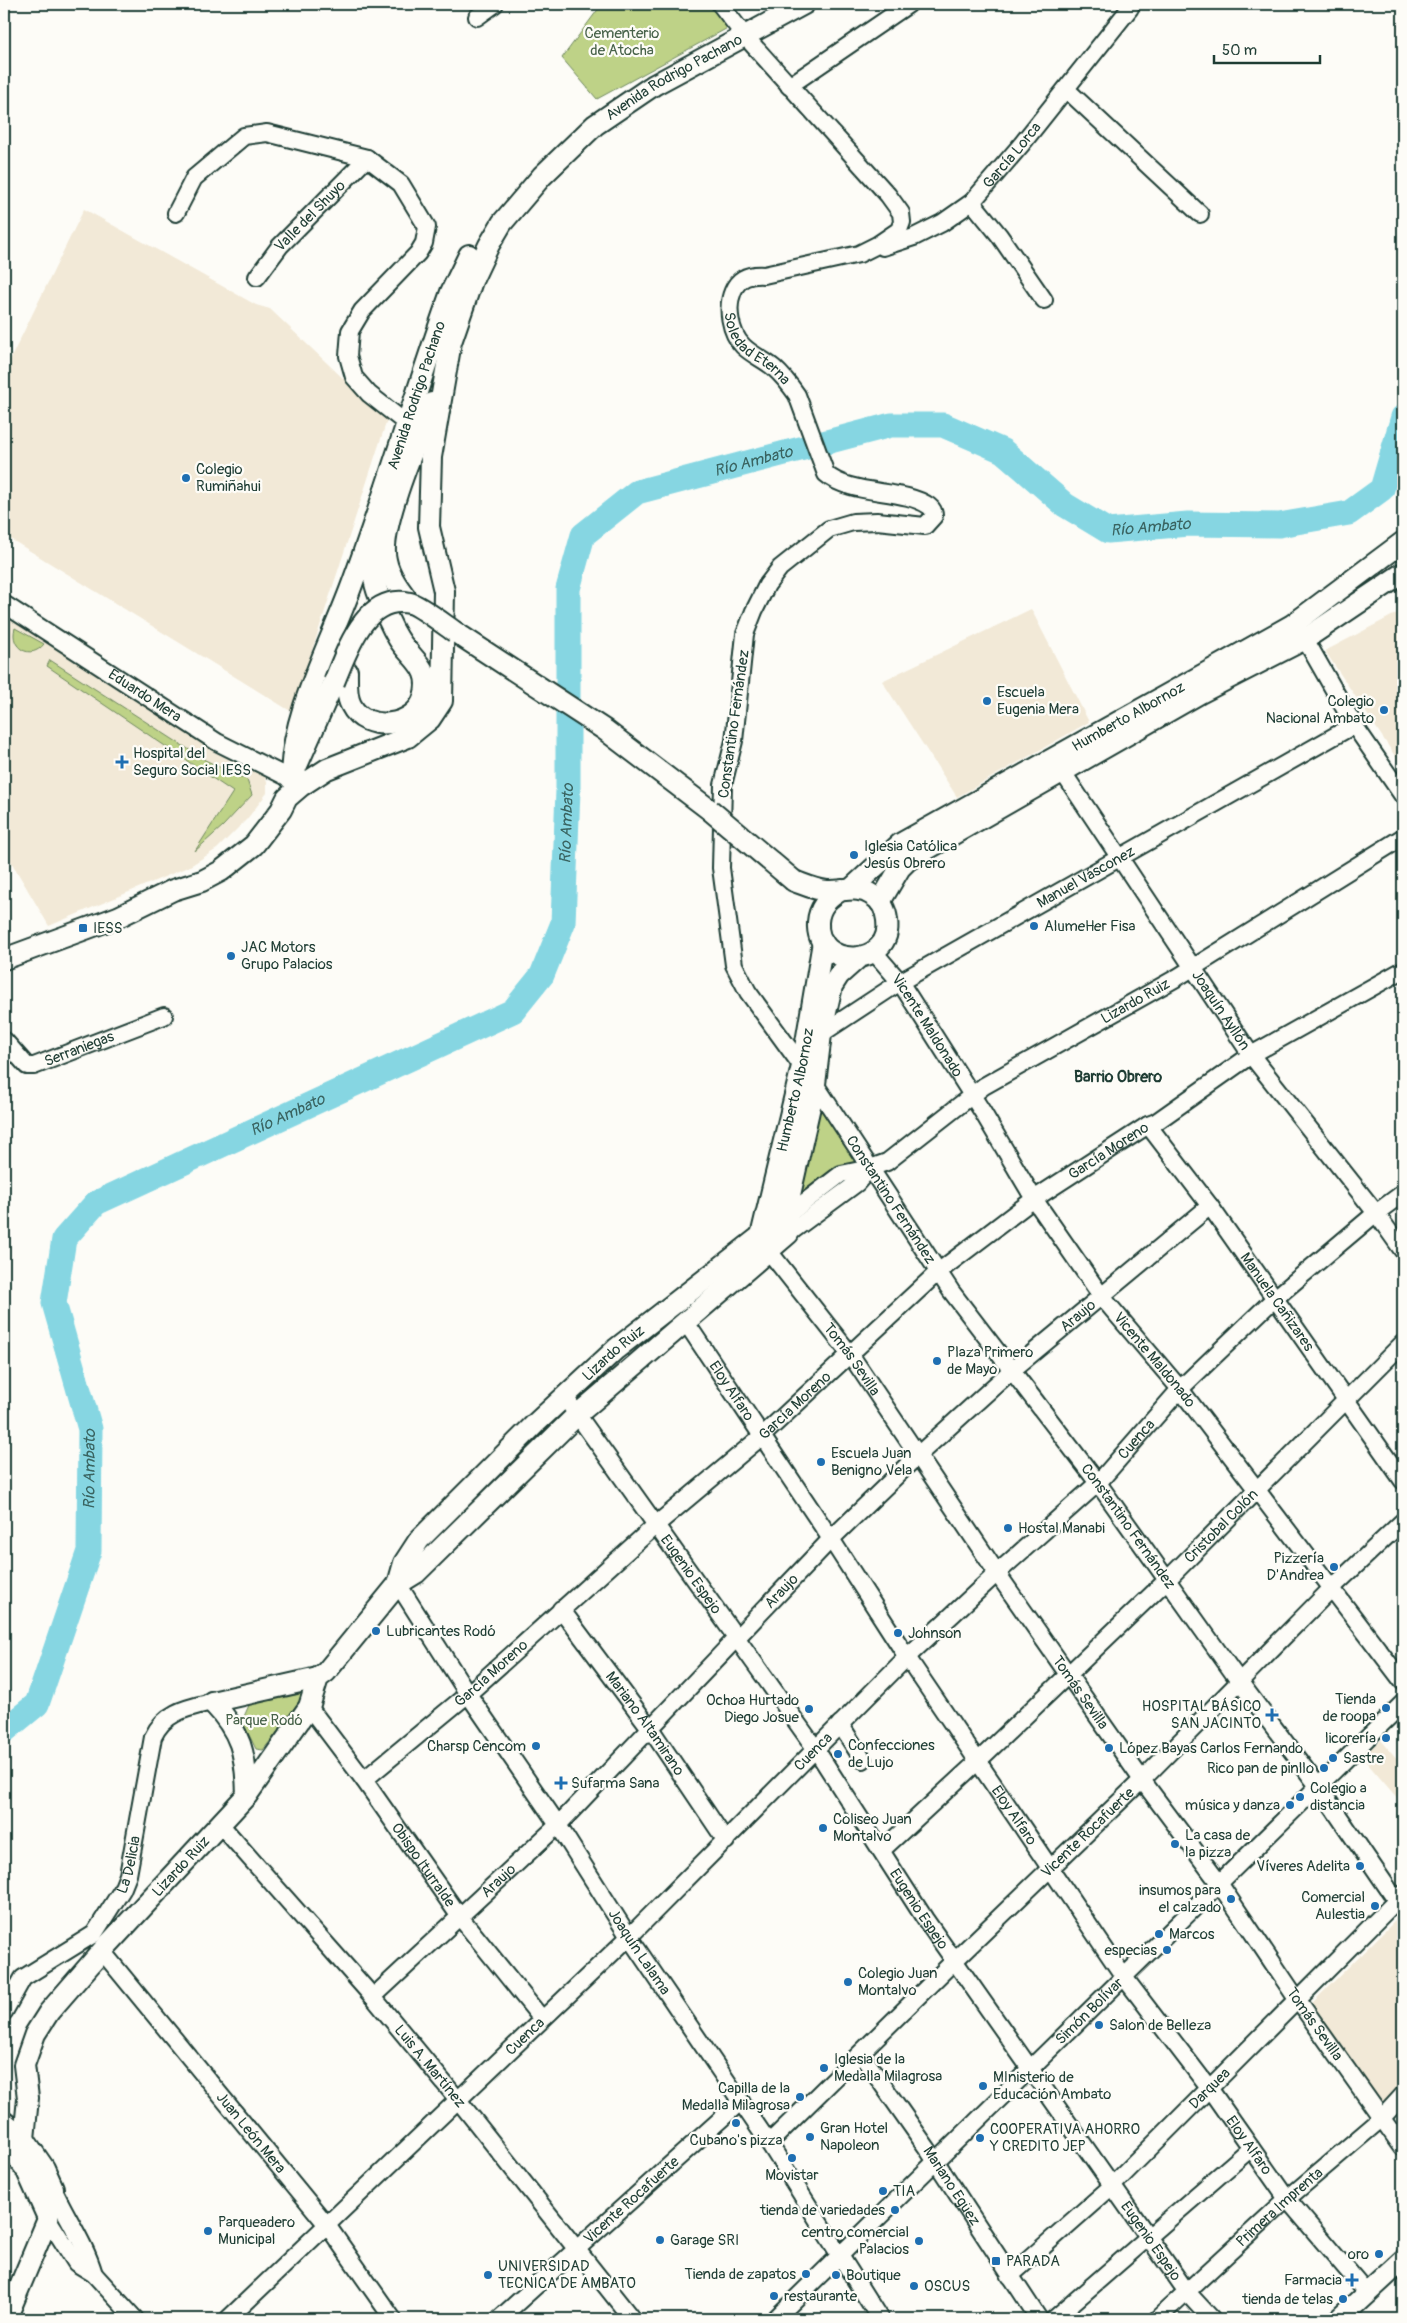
<svg xmlns="http://www.w3.org/2000/svg" width="1407" height="2323" font-family="Pangolin,sans-serif">
<style>
.built{fill:#f2e9d7}
.green{fill:#bed287;stroke:#6e885e}
.lines{fill:none;stroke-linecap:round;stroke-linejoin:round}
.river{stroke:#86d6e2;stroke-width:25}
.minor-casing{stroke:#1f3d34;stroke-width:20}
.major-casing{stroke:#1f3d34;stroke-width:24}
.minor{stroke:#fdfcf7;stroke-width:16}
.major{stroke:#fdfcf7;stroke-width:20}
.major-bridge-casing{stroke:#1f3d34;stroke-width:24;stroke-linecap:butt}
.major-bridge{stroke:#fdfcf7;stroke-width:20}
.poi-dot{fill:#1f6fb2;stroke:#fdfcf7;stroke-width:2}
.labels{text-anchor:middle;dominant-baseline:central;stroke-width:4.5;stroke-linejoin:round;paint-order:stroke}
.park-label{font-size:15px;fill:#476249;stroke:#fdfcf7}
.street-label{font-size:15px;fill:#1f3d34;stroke:#fdfcf7}
.poi-label{font-size:15px;fill:#1f3d34;stroke:#fdfcf7;text-anchor:start}
.water-label{font-size:16px;font-style:italic;fill:#396360;stroke:#fdfcf7}
.neighbourhood-label{font-size:16px;font-weight:bold;fill:#1f3d34;stroke:#fdfcf7}
</style>
<rect width="100%" height="100%" fill="#fdfcf7"/>
<filter id="ink" filterUnits="userSpaceOnUse"><feTurbulence type="fractalNoise" baseFrequency=".02" numOctaves="2"/><feDisplacementMap in="SourceGraphic" scale="10" xChannelSelector="R" yChannelSelector="G"/><feConvolveMatrix kernelMatrix="1 2 1 2 8 2 1 2 1" color-interpolation-filters="sRGB"/></filter>
<g filter="url(#ink)">
<g class="built">
<polygon points="84,209 256,305 270,309 387,420 292,712 4,535 4,372"/>
<polygon points="4,608 56,640 216,752 263,773 267,781 267,793 247,819 217,849 190,866 49,926 6,853 4,854"/>
<polygon points="1031,609 1089,722 957,797 882,681"/>
<polygon points="1403,610 1403,768 1325,651"/>
<polygon points="1381,1740 1403,1766 1403,1796 1399,1800 1361,1756"/>
<polygon points="1403,1913 1403,2086 1384,2107 1309,2006"/>
</g>
<g class="green">
<polygon points="602,4 717,4 735,24 597,99 562,58"/>
<path d="M15 628 44 644C31 661 9 648 15 628Z"/>
<polygon points="50,660 205,760 247,780 252,795 223,826 195,851 233,792 47,666"/>
<polygon points="819,1108 860,1163 797,1205"/>
<polygon points="299,1694 304,1699 263,1750 256,1749 242,1721 250,1703"/>
</g>
<g class="lines">
<path class="river" id="s1" d="M4 1731 37 1704 89 1551 90 1429 54 1303 64 1239 96 1203 513 1011 542 975 563 923 568 790V589L583 535 637 492 891 425H943L1003 451 1065 505 1108 531 1188 524 1279 525 1349 513 1382 489 1403 417"/>
<g class="minor-casing">
<g id="minor">
<path id="s2" d="M720 4 744 35 888 195 901 213 902 222 899 230 877 245 859 254 764 275C750 274 739 277 733 291 726 307 730 333 743 346 752 355 765 360 774 368 783 376 790 385 797 395L826 474C851 496 904 488 929 506 933 509 934 512 934 516L925 526 877 521 853 522 829 529 780 568 767 585 754 611 745 634 734 741 723 785 721 868 734 965 748 992 815 1084 951 1291 1098 1483 1239 1681 1318 1786 1396 1900"/>
<polyline points="477,17 495,4"/>
<polyline points="789,86 909,4"/>
<polyline points="1066,89 1200,214"/>
<polyline points="972,202 999,235 1044,300"/>
<polyline points="176,213 194,178 244,136 267,133 367,158 401,184 427,227 424,243 418,253 362,311 350,331 348,356 354,377 369,394 407,424"/>
<path id="s3" d="M883 247 914 237 942 223 972 202 1021 145 1130 8"/>
<path id="s4" d="M257 277 280 246 367 158"/>
<path id="s5" d="M4 604 217 742 291 779"/>
<polyline points="1297,630 1305,639 1354,725 1403,796"/>
<path id="s6" d="M1056 762 1251 1055 1376 1213 1403 1251"/>
<path id="s7" d="M874 952 900 982 982 1111 1034 1199 1102 1297 1180 1389 1403 1682"/>
<path id="s8" d="M821 1034 900 982 1354 725"/>
<path id="s9" d="M4 1040 27 1066H34L164 1016"/>
<path id="s10" d="M1148 1125 1210 1206 1403 1481"/>
<path id="s11" d="M785 1217 841 1174 870 1168 887 1162 984 1086 1178 977 1403 837"/>
<polyline points="788,1234 857,1183 870,1168"/>
<path id="s12" d="M768 1250 850 1354 997 1573 1142 1780 1219 1883 1297 1999 1403 2148"/>
<path id="s13" d="M685 1321 831 1539 907 1657 1124 1977 1209 2088 1287 2199 1367 2293"/>
<path id="s14" d="M564 1396 815 1748 925 1919 1187 2292 1212 2319"/>
<path id="s15" d="M398 1584 468 1694 558 1825 629 1937 769 2143 880 2319"/>
<path id="s16" d="M561 1609 650 1728 726 1841"/>
<path id="s17" d="M309 1707 364 1780 460 1917 542 2019"/>
<polyline points="840,1724 863,1760"/>
<path id="s18" d="M364 1780 468 1694 657 1524 761 1437 938 1272 1034 1199 1148 1125 1156 1122 1251 1055 1403 970"/>
<path id="s19" d="M219 1823 373 1997 459 2101 632 2319"/>
<path id="s20" d="M882 1850 977 1762 1167 1580 1403 1343"/>
<path id="s21" d="M102 1951 327 2225 393 2319"/>
<path id="s22" d="M373 1997 558 1825 831 1539 918 1455 1011 1371 1210 1206"/>
<path id="s23" d="M4 2012 23 1978 94 1934 122 1890 128 1875 153 1737C164 1712 187 1708 212 1702"/>
<path id="s24" d="M861 2054 927 2148 1039 2319"/>
<path id="s25" d="M769 2143 955 1960 1142 1780 1332 1588 1403 1521"/>
<path d="M53 2188C66 2217 85 2243 94 2274"/>
<polyline points="48,2219 76,2263 94,2274 135,2319"/>
<path id="s26" d="M1010 2276 1112 2186 1403 1894"/>
<path id="s27" d="M228 2319 629 1937 907 1657 997 1573 1098 1483 1180 1389 1274 1299 1376 1213 1403 1193"/>
<path id="s28" d="M499 2319 741 2101"/>
<path id="s29" d="M775 2319 1403 1703"/>
<polyline points="1054,2319 1251,2148"/>
<path id="s30" d="M1157 2319 1287 2199 1381 2119 1403 2095"/>
</g>
</g>
<g class="major-casing">
<g id="major">
<path d="M410 603C400 590 389 576 386 560 378 528 419 435 432 403"/>
<polyline points="455,632 605,730 710,810"/>
<path d="M347 671C347 681 346 696 351 705 365 734 416 727 424 697 433 667 410 659 398 638 390 625 384 610 379 596 372 579 372 562 371 544"/>
<polyline points="295,770 334,682"/>
<path id="s31" d="M291 779C291 712 332 642 354 579 389 484 417 387 451 292L469 255"/>
<path d="M794 881C805 885 816 890 827 891 843 892 858 885 872 895 881 900 886 910 887 920 894 968 815 971 818 922 819 906 829 897 842 890"/>
<path id="s32" d="M851 889 900 844 1292 625 1403 542"/>
<polyline points="880,902 900,868 908,860 1200,693 1305,639 1403,573"/>
<path id="s33" d="M4 959 118 917 173 890 202 881 221 871 254 845 281 810 287 798 301 786 327 769 408 737 430 719 442 701 444 591 429 527 431 457 451 342 472 281 489 245 502 223 542 176 595 125 654 85 804 4"/>
<path id="s34" d="M761 1236 802 1066 823 942"/>
<path id="s35" d="M398 1584 404 1563 419 1540 536 1423 616 1349 785 1217"/>
<polyline points="212,1702 318,1678"/>
<path d="M212 1702C241 1732 246 1753 247 1795"/>
<polyline points="4,2122 24,2139 44,2168 53,2188 48,2219 6,2319"/>
<polyline points="4,2140 26,2169 48,2218"/>
<path id="s36" d="M26 2169 24 2139 28 2098 24 2065 35 2034 49 2012 102 1951 247 1795 309 1707 318 1678 326 1672 398 1584 416 1573 578 1414 788 1234 785 1217 815 1084 821 1034 832 986 839 975 858 958"/>
<polyline points="1339,2319 1403,2260"/>
</g>
</g>
<use href="#minor" class="minor"/>
<use href="#major" class="major"/>
<g class="major-bridge-casing">
<g id="major-bridge">
<path d="M334 682C347 651 365 593 410 603 419 605 445 625 455 632"/>
<polyline points="710,810 794,881"/>
</g>
</g>
<use href="#major-bridge" class="major-bridge"/>
</g>
</g>
<g class="poi-dot">
<circle cx="186" cy="478" r="5"/>
<circle cx="987" cy="701" r="5"/>
<circle cx="1384" cy="710" r="5"/>
<path d="M119.5 754.5h5v5h5v5h-5v5h-5v-5h-5v-5h5z"/>
<circle cx="854" cy="855" r="5"/>
<circle cx="1034" cy="926" r="5"/>
<rect x="78" y="923" width="10" height="10" rx="2.5"/>
<circle cx="231" cy="956" r="5"/>
<circle cx="937" cy="1361" r="5"/>
<circle cx="821" cy="1462" r="5"/>
<circle cx="1008" cy="1528" r="5"/>
<circle cx="1334" cy="1567" r="5"/>
<circle cx="376" cy="1631" r="5"/>
<circle cx="898" cy="1633" r="5"/>
<circle cx="1386" cy="1708" r="5"/>
<circle cx="809" cy="1709" r="5"/>
<path d="M1269.5 1707.5h5v5h5v5h-5v5h-5v-5h-5v-5h5z"/>
<circle cx="1386" cy="1738" r="5"/>
<circle cx="536" cy="1746" r="5"/>
<circle cx="1109" cy="1748" r="5"/>
<circle cx="838" cy="1754" r="5"/>
<circle cx="1333" cy="1758" r="5"/>
<circle cx="1324" cy="1768" r="5"/>
<path d="M558.5 1775.5h5v5h5v5h-5v5h-5v-5h-5v-5h5z"/>
<circle cx="1300" cy="1797" r="5"/>
<circle cx="1290" cy="1805" r="5"/>
<circle cx="823" cy="1828" r="5"/>
<circle cx="1175" cy="1844" r="5"/>
<circle cx="1360" cy="1866" r="5"/>
<circle cx="1231" cy="1899" r="5"/>
<circle cx="1375" cy="1906" r="5"/>
<circle cx="1159" cy="1934" r="5"/>
<circle cx="1167" cy="1950" r="5"/>
<circle cx="848" cy="1982" r="5"/>
<circle cx="1099" cy="2025" r="5"/>
<circle cx="824" cy="2068" r="5"/>
<circle cx="983" cy="2086" r="5"/>
<circle cx="800" cy="2097" r="5"/>
<circle cx="736" cy="2123" r="5"/>
<circle cx="810" cy="2137" r="5"/>
<circle cx="980" cy="2138" r="5"/>
<circle cx="792" cy="2158" r="5"/>
<circle cx="883" cy="2191" r="5"/>
<circle cx="895" cy="2210" r="5"/>
<circle cx="208" cy="2231" r="5"/>
<circle cx="660" cy="2240" r="5"/>
<circle cx="919" cy="2241" r="5"/>
<circle cx="1379" cy="2254" r="5"/>
<rect x="991" y="2256" width="10" height="10" rx="2.5"/>
<circle cx="806" cy="2274" r="5"/>
<circle cx="488" cy="2275" r="5"/>
<circle cx="836" cy="2275" r="5"/>
<path d="M1349.5 2272.5h5v5h5v5h-5v5h-5v-5h-5v-5h5z"/>
<circle cx="914" cy="2286" r="5"/>
<circle cx="774" cy="2296" r="5"/>
<circle cx="1343" cy="2299" r="5"/>
</g>
<g class="labels">
<g class="park-label">
<text x="622" y="33">Cementerio<tspan x="622" dy="17">de Atocha</tspan></text>
<text x="264" y="1720">Parque Rodó</text>
</g>
<g class="street-label">
<text stroke="none"><textPath href="#s33" startOffset="1241">Avenida Rodrigo Pachano</textPath></text>
<text stroke="none"><textPath href="#s3" startOffset="162">García Lorca</textPath></text>
<text stroke="none"><textPath href="#s4" startOffset="81">Valle del Shuyo</textPath></text>
<text stroke="none"><textPath href="#s2" startOffset="545">Soledad Eterna</textPath></text>
<text stroke="none"><textPath href="#s31" startOffset="405">Avenida Rodrigo Pachano</textPath></text>
<text stroke="none"><textPath href="#s5" startOffset="168">Eduardo Mera</textPath></text>
<text stroke="none"><textPath href="#s32" startOffset="328">Humberto Albornoz</textPath></text>
<text transform="translate(734 724) rotate(-82)">Constantino Fernández</text>
<text stroke="none"><textPath href="#s8" startOffset="308">Manuel Vásconez</textPath></text>
<text stroke="none"><textPath href="#s11" startOffset="415">Lizardo Ruiz</textPath></text>
<text stroke="none"><textPath href="#s6" startOffset="298">Joaquín Ayllón</textPath></text>
<text stroke="none"><textPath href="#s7" startOffset="91">Vicente Maldonado</textPath></text>
<text stroke="none"><textPath href="#s9" startOffset="90">Serraniegas</textPath></text>
<text stroke="none"><textPath href="#s34" startOffset="150">Humberto Albornoz</textPath></text>
<text stroke="none"><textPath href="#s18" startOffset="976">García Moreno</textPath></text>
<text stroke="none"><textPath href="#s2" startOffset="1678">Constantino Fernández</textPath></text>
<text stroke="none"><textPath href="#s10" startOffset="219">Manuela Cañizares</textPath></text>
<text stroke="none"><textPath href="#s22" startOffset="981">Araujo</textPath></text>
<text stroke="none"><textPath href="#s35" startOffset="319">Lizardo Ruiz</textPath></text>
<text stroke="none"><textPath href="#s12" startOffset="138">Tomás Sevilla</textPath></text>
<text stroke="none"><textPath href="#s7" startOffset="496">Vicente Maldonado</textPath></text>
<text stroke="none"><textPath href="#s13" startOffset="84">Eloy Alfaro</textPath></text>
<text stroke="none"><textPath href="#s18" startOffset="571">García Moreno</textPath></text>
<text stroke="none"><textPath href="#s27" startOffset="1265">Cuenca</textPath></text>
<text stroke="none"><textPath href="#s20" startOffset="469">Cristobal Colón</textPath></text>
<text stroke="none"><textPath href="#s2" startOffset="2082">Constantino Fernández</textPath></text>
<text stroke="none"><textPath href="#s14" startOffset="219">Eugenio Espejo</textPath></text>
<text stroke="none"><textPath href="#s22" startOffset="576">Araujo</textPath></text>
<text stroke="none"><textPath href="#s18" startOffset="166">García Moreno</textPath></text>
<text stroke="none"><textPath href="#s12" startOffset="542">Tomás Sevilla</textPath></text>
<text stroke="none"><textPath href="#s16" startOffset="142">Mariano Altamirano</textPath></text>
<text stroke="none"><textPath href="#s27" startOffset="815">Cuenca</textPath></text>
<text stroke="none"><textPath href="#s13" startOffset="594">Eloy Alfaro</textPath></text>
<text stroke="none"><textPath href="#s25" startOffset="445">Vicente Rocafuerte</textPath></text>
<text stroke="none"><textPath href="#s23" startOffset="201">La Delicia</textPath></text>
<text stroke="none"><textPath href="#s17" startOffset="195">Obispo Iturralde</textPath></text>
<text stroke="none"><textPath href="#s36" startOffset="360">Lizardo Ruiz</textPath></text>
<text stroke="none"><textPath href="#s22" startOffset="171">Araujo</textPath></text>
<text stroke="none"><textPath href="#s14" startOffset="624">Eugenio Espejo</textPath></text>
<text stroke="none"><textPath href="#s15" startOffset="440">Joaquín Lalama</textPath></text>
<text stroke="none"><textPath href="#s29" startOffset="440">Simón Bolívar</textPath></text>
<text stroke="none"><textPath href="#s12" startOffset="948">Tomás Sevilla</textPath></text>
<text stroke="none"><textPath href="#s27" startOffset="410">Cuenca</textPath></text>
<text stroke="none"><textPath href="#s19" startOffset="322">Luis A. Martínez</textPath></text>
<text stroke="none"><textPath href="#s26" startOffset="274">Darquea</textPath></text>
<text stroke="none"><textPath href="#s21" startOffset="235">Juan León Mera</textPath></text>
<text stroke="none"><textPath href="#s13" startOffset="999">Eloy Alfaro</textPath></text>
<text stroke="none"><textPath href="#s24" startOffset="160">Mariano Egüez</textPath></text>
<text stroke="none"><textPath href="#s28" startOffset="178">Vicente Rocafuerte</textPath></text>
<text stroke="none"><textPath href="#s30" startOffset="166">Primera Imprenta</textPath></text>
<text stroke="none"><textPath href="#s14" startOffset="1029">Eugenio Espejo</textPath></text>
</g>
<g class="poi-label">
<text x="196" y="469">Colegio<tspan x="196" dy="17">Rumiñahui</tspan></text>
<text x="997" y="692">Escuela<tspan x="997" dy="17">Eugenia Mera</tspan></text>
<text x="1374" y="701" text-anchor="end">Colegio<tspan x="1374" dy="17">Nacional Ambato</tspan></text>
<text x="133" y="753">Hospital del<tspan x="133" dy="17">Seguro Social IESS</tspan></text>
<text x="864" y="846">Iglesia Católica<tspan x="864" dy="17">Jesús Obrero</tspan></text>
<text x="1044" y="926">AlumeHer Fisa</text>
<text x="93" y="928">IESS</text>
<text x="241" y="947">JAC Motors<tspan x="241" dy="17">Grupo Palacios</tspan></text>
<text x="947" y="1352">Plaza Primero<tspan x="947" dy="17">de Mayo</tspan></text>
<text x="831" y="1453">Escuela Juan<tspan x="831" dy="17">Benigno Vela</tspan></text>
<text x="1018" y="1528">Hostal Manabi</text>
<text x="1324" y="1558" text-anchor="end">Pizzería<tspan x="1324" dy="17">D'Andrea</tspan></text>
<text x="386" y="1631">Lubricantes Rodó</text>
<text x="908" y="1633">Johnson</text>
<text x="1376" y="1699" text-anchor="end">Tienda<tspan x="1376" dy="17">de roopa</tspan></text>
<text x="799" y="1700" text-anchor="end">Ochoa Hurtado<tspan x="799" dy="17">Diego Josue</tspan></text>
<text x="1261" y="1706" text-anchor="end">HOSPITAL BÁSICO<tspan x="1261" dy="17">SAN JACINTO</tspan></text>
<text x="1376" y="1738" text-anchor="end">licorería</text>
<text x="848" y="1745">Confecciones<tspan x="848" dy="17">de Lujo</tspan></text>
<text x="526" y="1746" text-anchor="end">Charsp Cencom</text>
<text x="1119" y="1748">López Bayas Carlos Fernando</text>
<text x="1343" y="1758">Sastre</text>
<text x="1314" y="1768" text-anchor="end">Rico pan de pinllo</text>
<text x="571" y="1783">Sufarma Sana</text>
<text x="1310" y="1788">Colegio a<tspan x="1310" dy="17">distancia</tspan></text>
<text x="1280" y="1805" text-anchor="end">música y danza</text>
<text x="833" y="1819">Coliseo Juan<tspan x="833" dy="17">Montalvo</tspan></text>
<text x="1185" y="1835">La casa de<tspan x="1185" dy="17">la pizza</tspan></text>
<text x="1350" y="1866" text-anchor="end">Víveres Adelita</text>
<text x="1221" y="1890" text-anchor="end">insumos para<tspan x="1221" dy="17">el calzado</tspan></text>
<text x="1365" y="1897" text-anchor="end">Comercial<tspan x="1365" dy="17">Aulestia</tspan></text>
<text x="1169" y="1934">Marcos</text>
<text x="1157" y="1950" text-anchor="end">especias</text>
<text x="858" y="1973">Colegio Juan<tspan x="858" dy="17">Montalvo</tspan></text>
<text x="1109" y="2025">Salon de Belleza</text>
<text x="834" y="2059">Iglesia de la<tspan x="834" dy="17">Medalla Milagrosa</tspan></text>
<text x="993" y="2077">MInisterio de<tspan x="993" dy="17">Educación Ambato</tspan></text>
<text x="790" y="2088" text-anchor="end">Capilla de la<tspan x="790" dy="17">Medalla Milagrosa</tspan></text>
<text x="820" y="2128">Gran Hotel<tspan x="820" dy="17">Napoleon</tspan></text>
<text x="990" y="2129">COOPERATIVA AHORRO<tspan x="990" dy="17">Y CREDITO JEP</tspan></text>
<text x="736" y="2140" text-anchor="middle">Cubano's pizza</text>
<text x="792" y="2175" text-anchor="middle">Movistar</text>
<text x="893" y="2191">TIA</text>
<text x="885" y="2210" text-anchor="end">tienda de variedades</text>
<text x="218" y="2222">Parqueadero<tspan x="218" dy="17">Municipal</tspan></text>
<text x="909" y="2232" text-anchor="end">centro comercial<tspan x="909" dy="17">Palacios</tspan></text>
<text x="670" y="2240">Garage SRI</text>
<text x="1369" y="2254" text-anchor="end">oro</text>
<text x="1006" y="2261">PARADA</text>
<text x="498" y="2266">UNIVERSIDAD<tspan x="498" dy="17">TECNICA DE AMBATO</tspan></text>
<text x="796" y="2274" text-anchor="end">Tienda de zapatos</text>
<text x="846" y="2275">Boutique</text>
<text x="1342" y="2280" text-anchor="end">Farmacia</text>
<text x="924" y="2286">OSCUS</text>
<text x="784" y="2296">restaurante</text>
<text x="1333" y="2299" text-anchor="end">tienda de telas</text>
</g>
<g class="water-label">
<text stroke="none"><textPath href="#s1" startOffset="1711">Río Ambato</textPath></text>
<text stroke="none"><textPath href="#s1" startOffset="2146">Río Ambato</textPath></text>
<text stroke="none"><textPath href="#s1" startOffset="1231">Río Ambato</textPath></text>
<text stroke="none"><textPath href="#s1" startOffset="781">Río Ambato</textPath></text>
<text stroke="none"><textPath href="#s1" startOffset="286">Río Ambato</textPath></text>
</g>
<g class="neighbourhood-label">
<text x="1118" y="1077">Barrio Obrero</text>
</g>
</g>
<rect width="1407" height="2323" fill="none" stroke="#fdfcf7" stroke-width="20"/>
<rect x="10" y="10" width="1387" height="2303" fill="none" stroke="#1f3d34" stroke-width="2" filter="url(#ink)"/>
<path d="M1214 55v8h106v-8" fill="none" stroke="#1f3d34" stroke-width="2.5"/>
<text x="1222" y="55" font-size="15" fill="#1f3d34" stroke="#fdfcf7" stroke-width="4" paint-order="stroke">50 m</text>
</svg>
